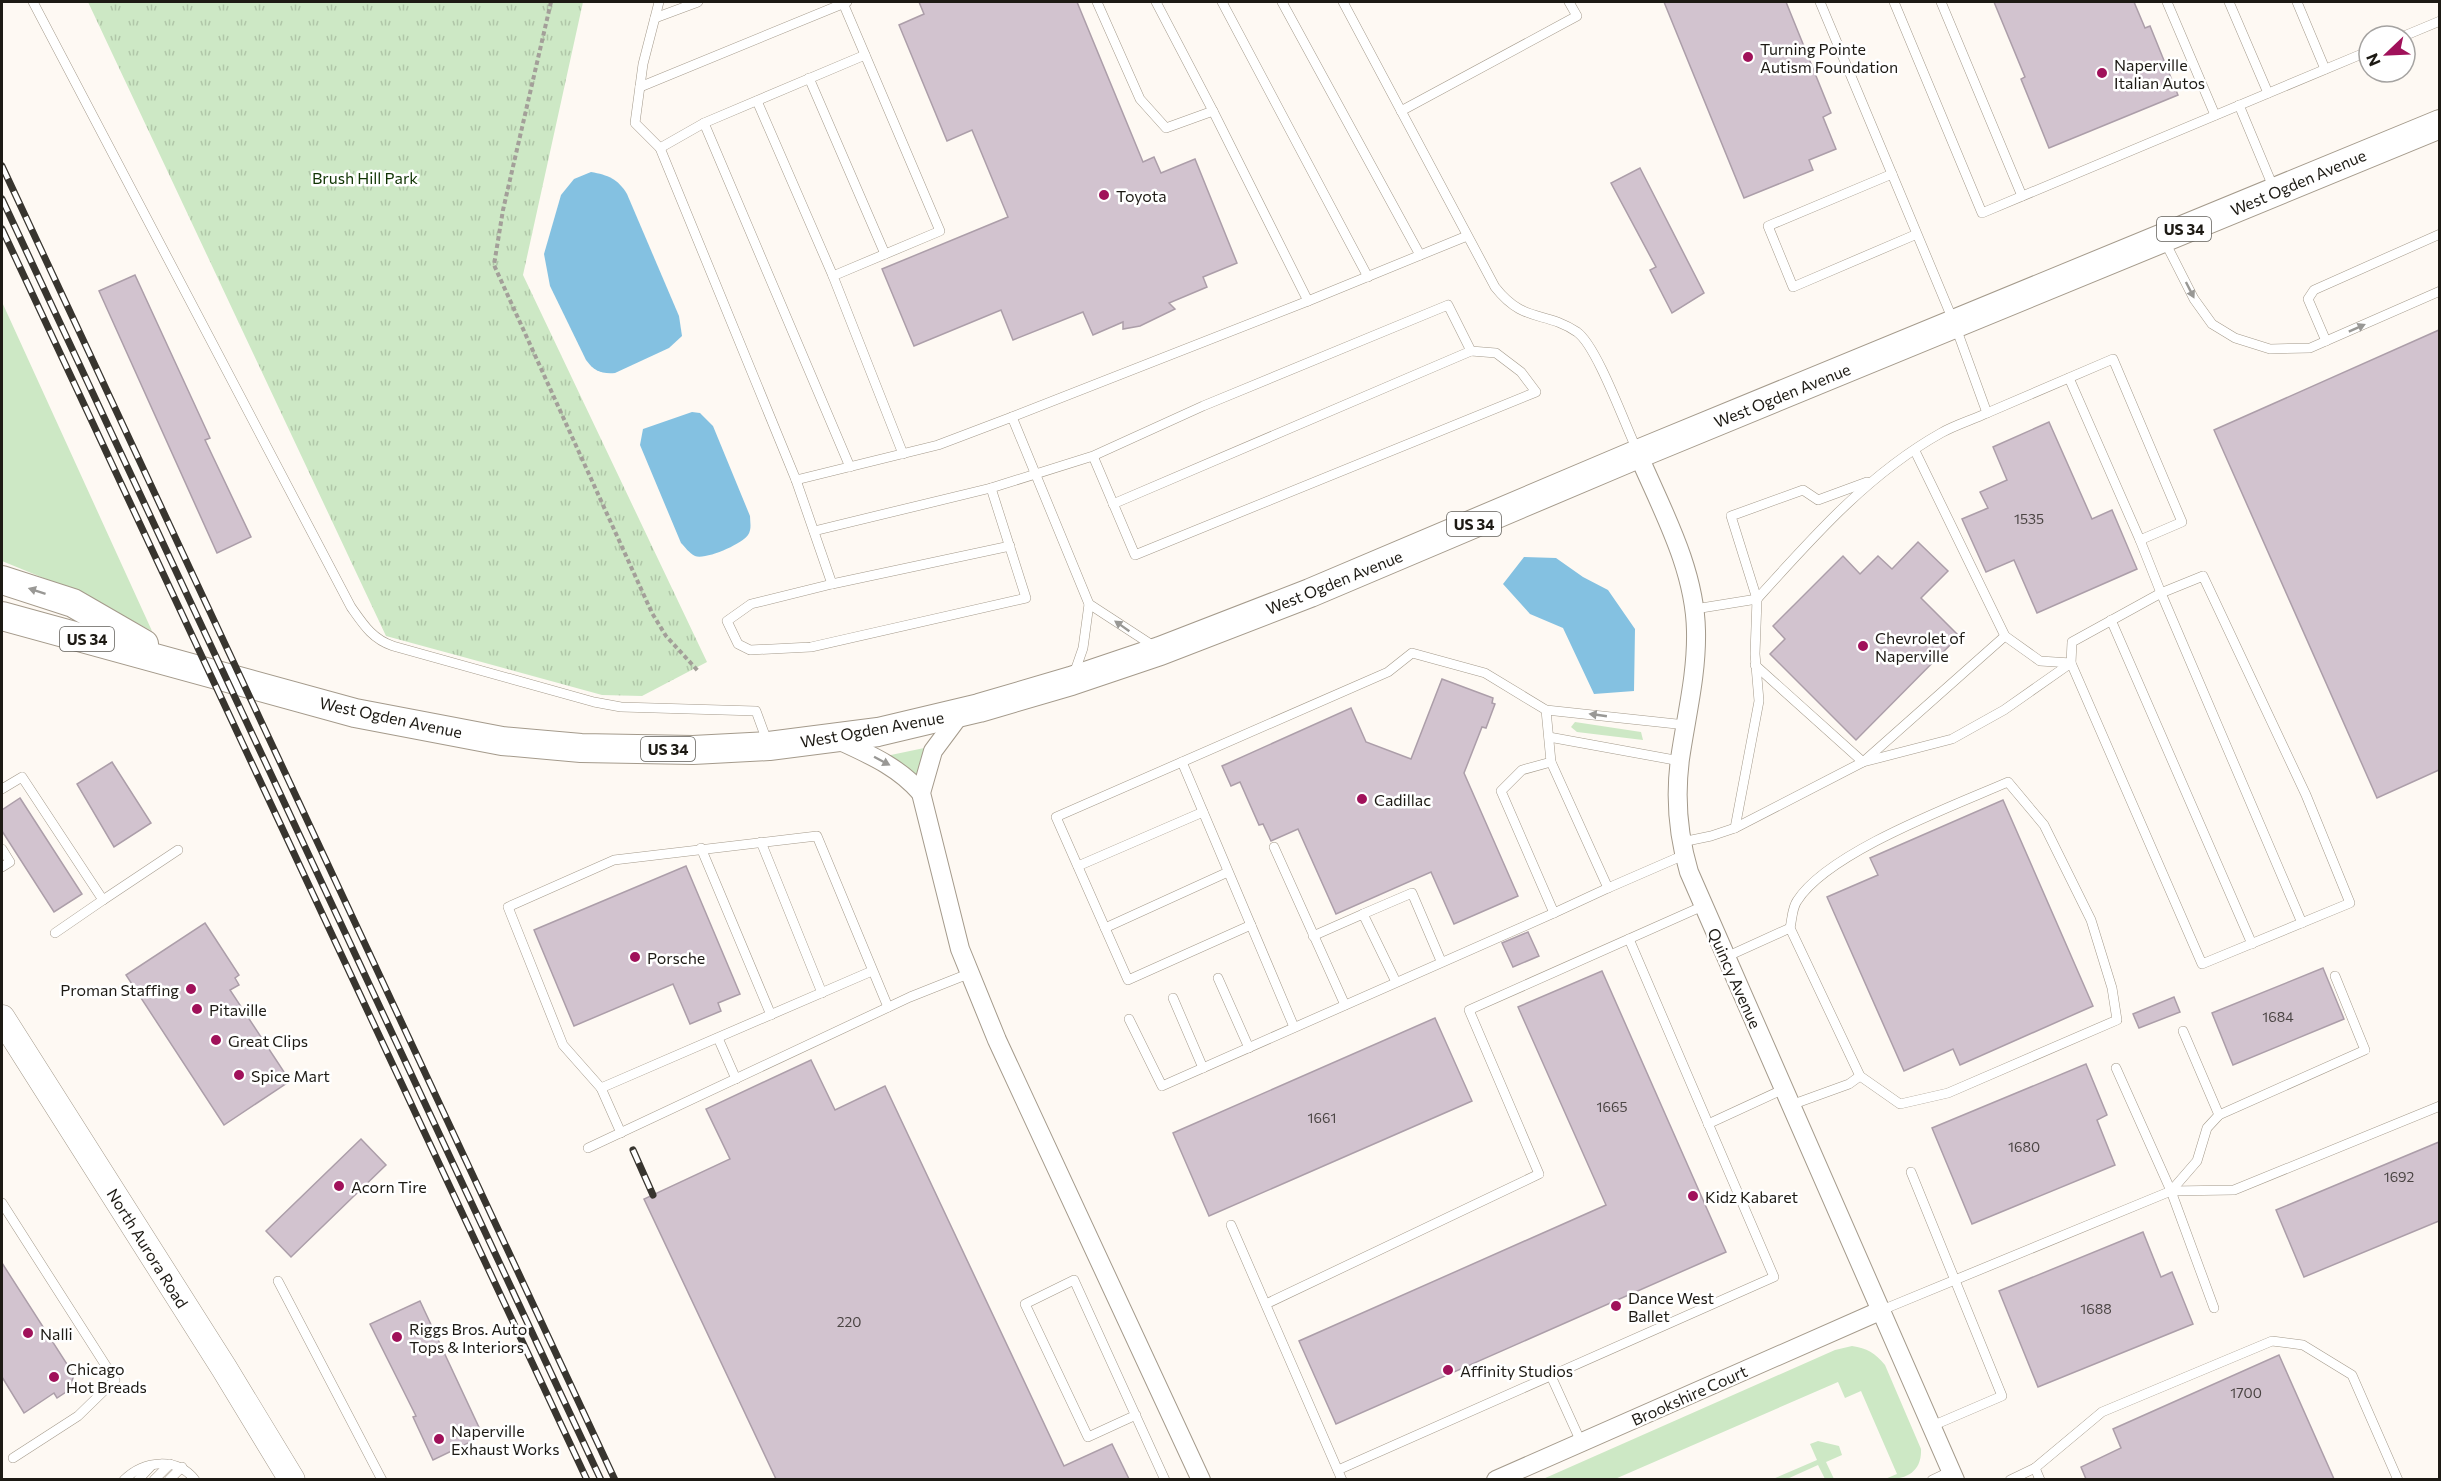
<svg xmlns="http://www.w3.org/2000/svg" width="2441" height="1481" font-family="Commissioner,sans-serif">
<style>
.green{fill:#cde8c5}
.park{fill:url(#park-tufts)}
.water{fill:#84c1e1}
.building{fill:#d2c3cf;stroke:#ac9ea9;stroke-width:1.5}
.lines{fill:none;stroke-linecap:round;stroke-linejoin:round}
.lane-casing{stroke:#a49a8b;stroke-width:10}
.street-casing{stroke:#a49a8b;stroke-width:20}
.secondary-casing{stroke:#a49a8b;stroke-width:27}
.primary-casing{stroke:#a49a8b;stroke-width:30}
.path{stroke:#a39f99;stroke-width:4;stroke-dasharray:4.5 3;stroke-linecap:butt}
.lane{stroke:#fff;stroke-width:9}
.street{stroke:#fff;stroke-width:18}
.secondary{stroke:#fff;stroke-width:26}
.primary{stroke:#fff;stroke-width:28}
.rail-casing{stroke:#38352f;stroke-width:7}
.rail{stroke:#fff;stroke-width:4.5;stroke-dasharray:14;stroke-linecap:butt}
.oneway{fill:#999895}
.poi-dot{fill:#a0115a;stroke:#fff;stroke-width:2}
.labels{text-anchor:middle;dominant-baseline:central;stroke-width:5;stroke-linejoin:round;paint-order:stroke}
.number-label{font-size:14px;fill:#4a4443}
.shield{fill:#fff;stroke:#615f5a;stroke-width:1.5}
.shield-label{font-size:15px;font-weight:bold;fill:#1d1a14}
.poi-label{font-size:16px;fill:#1d1a14;stroke:#fff;text-anchor:start}
.park-label{font-size:16px;fill:#103403;stroke:#fff}
.street-label{font-size:16px;fill:#1d1a14;stroke:#fff}
</style>
<defs>
<pattern id="park-tufts" width="24" height="20" patternUnits="userSpaceOnUse" patternTransform="scale(1.5)"><rect width="24" height="20" fill="#cde8c5"/><path d="M3 7l-1-3M5 7V3M7 7l1-3M15 17l-1-3M17 17v-4M19 17l1-3" fill="none" stroke="#b0c6a8"/></pattern>
</defs>
<rect width="100%" height="100%" fill="#fef9f3"/>
<g class="green">
<polygon points="2,302 152,631 80,593 2,561"/>
<polygon points="1575,722 1641,732 1643,740 1577,732 1571,727"/>
<polygon points="929,747 922,757 918,781 886,756"/>
<path d="M1852 1346C1867 1348 1875 1353 1885 1365L1921 1449C1922 1472 1906 1480 1885 1479L1897 1474 1861 1391 1845 1398 1838 1382 1615 1479H1543L1835 1350Z"/>
<polygon points="1818,1441 1839,1446 1842,1455 1826,1462 1834,1479 1825,1479 1818,1465 1787,1479 1773,1479 1817,1460 1810,1444"/>
</g>
<polygon class="park" points="88,2 583,2 523,275 707,662 642,696 602,695 386,636"/>
<g class="water">
<path d="M591 172C608 175 618 179 627 194L679 316 682 336 669 348 615 373C601 374 594 371 586 360L550 286 544 254 561 195 574 179Z"/>
<path d="M692 412 700 413 713 426 750 516C750 522 752 529 748 535 742 544 706 560 695 556 689 553 685 547 681 543L640 445 643 429Z"/>
<polygon points="1524,557 1556,558 1583,577 1608,590 1635,629 1634,691 1594,694 1563,628 1530,614 1503,584"/>
</g>
<g class="building">
<polygon points="919,2 1077,2 1143,162 1154,157 1161,173 1195,159 1237,263 1203,277 1207,287 1169,303 1175,309 1140,326 1123,329 1123,322 1093,335 1083,312 1013,340 1001,310 914,346 882,269 1008,217 972,130 947,141 899,25 924,14"/>
<polygon points="1664,2 1786,2 1831,113 1823,117 1836,149 1809,160 1813,170 1744,198"/>
<polygon points="1994,2 2134,2 2145,28 2150,26 2178,95 2049,148 2021,79 2025,77"/>
<polygon points="1640,168 1704,293 1672,313 1650,270 1656,267 1611,183"/>
<polygon points="135,275 210,438 205,440 251,537 217,553 99,291"/>
<polygon points="2439,330 2439,770 2377,798 2214,430"/>
<polygon points="2049,422 2092,519 2112,510 2137,569 2037,613 2014,560 1986,572 1962,519 1988,508 1980,492 2007,480 1993,447"/>
<polygon points="1918,542 1948,571 1921,598 1959,636 1856,740 1770,654 1785,639 1773,626 1843,556 1860,574 1878,556 1892,569"/>
<polygon points="1442,679 1493,698 1492,703 1495,704 1486,728 1482,727 1464,773 1518,896 1454,924 1431,872 1336,914 1298,829 1271,841 1263,824 1259,825 1240,782 1231,786 1222,766 1351,708 1366,742 1411,759"/>
<polygon points="112,762 151,823 114,847 77,784"/>
<polygon points="20,798 82,894 54,912 2,831 2,810"/>
<polygon points="2003,800 2093,1006 1960,1065 1953,1049 1904,1071 1827,897 1878,875 1870,858"/>
<polygon points="686,866 740,994 718,1003 721,1011 690,1024 673,984 574,1026 534,930"/>
<polygon points="205,923 239,975 235,978 239,985 230,990 290,1081 224,1125 126,975"/>
<polygon points="1528,932 1539,956 1513,967 1502,943"/>
<polygon points="2323,968 2344,1019 2233,1065 2212,1013"/>
<polygon points="1602,971 1726,1252 1336,1424 1299,1341 1606,1205 1518,1007"/>
<polygon points="2174,997 2180,1012 2139,1028 2133,1014"/>
<polygon points="1435,1018 1472,1101 1209,1216 1173,1133"/>
<polygon points="811,1060 835,1110 885,1086 1064,1466 1112,1444 1129,1479 776,1479 644,1199 730,1159 706,1109"/>
<polygon points="2086,1064 2107,1115 2097,1120 2115,1165 1972,1224 1932,1128"/>
<polygon points="361,1139 386,1165 291,1257 266,1231"/>
<polygon points="2439,1142 2439,1221 2304,1277 2276,1210"/>
<polygon points="2143,1232 2161,1277 2172,1272 2193,1324 2038,1387 1999,1291"/>
<polygon points="2,1263 74,1375 69,1390 57,1398 54,1393 24,1413 2,1377"/>
<polygon points="420,1301 483,1436 433,1460 413,1417 416,1416 370,1324"/>
<polygon points="2279,1355 2334,1479 2086,1479 2081,1467 2121,1448 2113,1429"/>
</g>
<g class="lines">
<g class="lane-casing">
<g id="lane">
<path d="M33 2 351 607C363 624 372 639 393 646L594 702 621 707 756 711 767 741"/>
<polyline points="659,2 643,64 635,123 660,148 796,480 938,445 1012,417 1089,604 1083,648 1074,674"/>
<polyline points="1097,2 1140,99 1166,128 1213,111 1308,301 1467,236"/>
<polyline points="1156,2 1213,111"/>
<polyline points="1222,2 1368,277"/>
<polyline points="1282,2 1420,255"/>
<path d="M1343 2 1495 287C1524 324 1544 310 1577 332 1597 346 1625 425 1637 450"/>
<polyline points="1820,2 1892,174"/>
<polyline points="1894,2 1982,213 2369,51"/>
<polyline points="1941,2 2022,196"/>
<polyline points="2167,2 2215,115"/>
<polyline points="2229,2 2268,93"/>
<polyline points="2297,2 2325,69"/>
<polyline points="843,3 940,231 833,276 903,454"/>
<polyline points="655,18 698,2"/>
<polyline points="2404,36 2440,21"/>
<polyline points="809,78 885,254"/>
<polyline points="640,87 847,2"/>
<polyline points="757,101 833,276"/>
<polyline points="2239,105 2274,189"/>
<polyline points="1401,111 1577,16 1569,2"/>
<polyline points="704,123 865,55"/>
<polyline points="660,148 704,123 850,467"/>
<polyline points="2164,240 2194,299 2212,324 2235,338 2270,349 2310,348 2440,291"/>
<polyline points="2326,341 2308,299 2314,290 2440,234"/>
<polyline points="2069,378 2140,540"/>
<polyline points="1012,417 1308,301"/>
<polyline points="1915,451 2005,636"/>
<polyline points="796,480 832,584 751,604 727,621 738,644 750,650 811,647 1026,598 991,488 1093,456 1135,555 1536,392 1521,372 1496,353 1471,351 1448,305 1203,406 1093,456"/>
<polyline points="1113,504 1471,351"/>
<polyline points="814,531 991,488"/>
<polyline points="832,584 1010,546"/>
<path d="M1757 599C1812 538 1868 474 1941 433 1955 425 1972 420 1987 413L1955 325 1892 174 1768 226 1793 287 1917 234"/>
<polyline points="1757,599 1731,516 1803,490 1818,500 1867,482"/>
<polyline points="1089,604 1155,647"/>
<polyline points="2111,620 2252,944"/>
<polyline points="1755,665 1863,762 2005,636 2040,661 2071,663 2072,642 2161,593 2302,923"/>
<polyline points="1546,710 1551,762 1608,888 1684,855"/>
<polyline points="1549,737 1680,761"/>
<polyline points="1182,762 1294,1027"/>
<polyline points="1551,762 1522,770 1501,791 1554,913 1608,888"/>
<polyline points="2,789 22,777 103,900 55,933"/>
<polyline points="1735,828 1863,762 1952,739 2004,710 2071,663 2202,964 2350,903 2306,795 2203,576 2161,593 2140,540 2182,522 2113,359 1987,413"/>
<polyline points="761,842 822,993"/>
<polyline points="1682,842 1711,836 1735,828 1759,701 1755,654 1757,599 1695,609"/>
<polyline points="1274,847 1345,1005"/>
<polyline points="701,848 771,1015"/>
<polyline points="2,849 10,862 2,867"/>
<polyline points="1078,866 1203,812"/>
<polyline points="103,900 178,850"/>
<polyline points="1363,914 1412,893 1441,961"/>
<polyline points="1251,925 1128,980 1056,817 1388,672 1412,653 1485,673 1546,710 1686,725"/>
<polyline points="1105,928 1228,872"/>
<path d="M1790 928C1792 920 1792 908 1797 901 1828 852 1953 806 2008 782L2044 825 2091 920 2112 988 2117 1020 1948 1093 1900 1104 1860 1076"/>
<polyline points="1313,936 1363,914 1396,982"/>
<polyline points="1726,957 1790,928 1860,1076 1849,1084 1791,1105"/>
<polyline points="1218,978 1249,1048"/>
<polyline points="1173,998 1203,1068"/>
<polyline points="1129,1019 1162,1086 1554,913"/>
<polyline points="2183,1031 2219,1115"/>
<polyline points="718,1038 736,1079"/>
<polyline points="2116,1068 2171,1191 2214,1308"/>
<polyline points="601,1088 563,1045 508,907 614,860 817,836 888,1007"/>
<polyline points="1708,1124 1784,1089"/>
<polyline points="621,1133 601,1088 872,971"/>
<polyline points="588,1148 910,997 968,974"/>
<polyline points="1911,1172 2002,1396 1932,1426"/>
<polyline points="2171,1191 2197,1161 2207,1128 2219,1115 2365,1050 2335,976"/>
<polyline points="2,1203 115,1380 78,1416 13,1458"/>
<polyline points="1231,1225 1342,1480"/>
<polyline points="278,1281 382,1480"/>
<polyline points="1266,1304 1539,1174 1469,1010 1703,906"/>
<polyline points="1882,1310 2171,1191 2234,1190 2440,1106"/>
<polyline points="1551,1376 1581,1442"/>
<polyline points="1136,1415 1088,1437 1025,1304 1074,1280 1165,1480"/>
<polyline points="2035,1468 2102,1412 2272,1341 2303,1345 2352,1375 2398,1480"/>
<polyline points="1338,1470 1774,1277 1629,939"/>
<path d="M124 1480C144 1460 177 1457 195 1480"/>
<polyline points="138,1480 151,1466"/>
<polyline points="154,1480 170,1464"/>
<polyline points="169,1480 182,1467"/>
<polyline points="1932,1480 1951,1471"/>
<polyline points="2010,1480 2035,1468 2040,1480"/>
</g>
</g>
<g class="street-casing">
<g id="street">
<path d="M1638 454C1662 510 1695 569 1696 631 1697 674 1686 717 1680 759 1675 797 1678 835 1689 872L1955 1480"/>
<polyline points="962,712 933,751 921,793 960,949 997,1040 1201,1480"/>
<path d="M836 739C868 754 898 766 921 793"/>
<polyline points="1496,1480 1882,1310"/>
</g>
</g>
<g class="secondary-casing">
<polyline id="secondary" points="2,1018 224,1368 292,1480"/>
</g>
<g class="primary-casing">
<g id="primary">
<polyline points="2,580 73,603 144,644"/>
<polyline points="2,616 355,713 502,741 581,748 693,750 769,746 878,732 979,708 1071,681 1160,651 1310,593 1638,454 2440,124"/>
</g>
</g>
<polyline class="path" points="551,2 503,210 494,265 652,613 666,636 699,672"/>
<use href="#lane" class="lane"/>
<use href="#street" class="street"/>
<use href="#secondary" class="secondary"/>
<use href="#primary" class="primary"/>
<g class="rail-casing">
<g id="rail">
<polyline points="2,166 615,1480"/>
<polyline points="2,199 601,1480"/>
<polyline points="2,229 587,1480"/>
<polyline points="633,1150 653,1195"/>
</g>
</g>
<use href="#rail" class="rail"/>
</g>
<defs><path id="oneway-solid" d="M-6-.8H1V-3.2L6.5 0L1 3.2V.8H-6Z" transform="scale(1.5)"/></defs>
<g class="oneway">
<use href="#oneway-solid" transform="translate(2190 290) rotate(63)"/>
<use href="#oneway-solid" transform="translate(2357 328) rotate(-24)"/>
<use href="#oneway-solid" transform="translate(37 591) rotate(-162)"/>
<use href="#oneway-solid" transform="translate(1122 626) rotate(-145)"/>
<use href="#oneway-solid" transform="translate(1598 715) rotate(-172)"/>
<use href="#oneway-solid" transform="translate(882 761) rotate(28)"/>
</g>
<g class="poi-dot">
<circle cx="1748" cy="57" r="6"/>
<circle cx="2102" cy="73" r="6"/>
<circle cx="1104" cy="195" r="6"/>
<circle cx="1863" cy="646" r="6"/>
<circle cx="1362" cy="799" r="6"/>
<circle cx="635" cy="957" r="6"/>
<circle cx="191" cy="989" r="6"/>
<circle cx="197" cy="1009" r="6"/>
<circle cx="216" cy="1040" r="6"/>
<circle cx="239" cy="1075" r="6"/>
<circle cx="339" cy="1186" r="6"/>
<circle cx="1693" cy="1196" r="6"/>
<circle cx="1616" cy="1306" r="6"/>
<circle cx="28" cy="1333" r="6"/>
<circle cx="397" cy="1337" r="6"/>
<circle cx="1448" cy="1370" r="6"/>
<circle cx="54" cy="1377" r="6"/>
<circle cx="439" cy="1439" r="6"/>
</g>
<g class="labels">
<g class="number-label">
<text x="2029" y="518">1535</text>
<text x="2278" y="1016">1684</text>
<text x="1612" y="1106">1665</text>
<text x="1322" y="1117">1661</text>
<text x="2024" y="1146">1680</text>
<text x="2399" y="1176">1692</text>
<text x="2096" y="1308">1688</text>
<text x="849" y="1321">220</text>
<text x="2246" y="1392">1700</text>
</g>
<g class="shield">
<rect x="2157" y="217" width="54" height="24" rx="4.5"/>
<rect x="1447" y="512" width="54" height="24" rx="4.5"/>
<rect x="60" y="627" width="54" height="24" rx="4.5"/>
<rect x="641" y="737" width="54" height="24" rx="4.5"/>
</g>
<g class="shield-label">
<text x="2184" y="229">US 34</text>
<text x="1474" y="524">US 34</text>
<text x="87" y="639">US 34</text>
<text x="668" y="749">US 34</text>
</g>
<g class="poi-label">
<text x="1760" y="48">Turning Pointe<tspan x="1760" dy="18">Autism Foundation</tspan></text>
<text x="2114" y="64">Naperville<tspan x="2114" dy="18">Italian Autos</tspan></text>
<text x="1116" y="195">Toyota</text>
<text x="1875" y="637">Chevrolet of<tspan x="1875" dy="18">Naperville</tspan></text>
<text x="1374" y="799">Cadillac</text>
<text x="647" y="957">Porsche</text>
<text x="179" y="989" text-anchor="end">Proman Staffing</text>
<text x="209" y="1009">Pitaville</text>
<text x="228" y="1040">Great Clips</text>
<text x="251" y="1075">Spice Mart</text>
<text x="351" y="1186">Acorn Tire</text>
<text x="1705" y="1196">Kidz Kabaret</text>
<text x="1628" y="1297">Dance West<tspan x="1628" dy="18">Ballet</tspan></text>
<text x="409" y="1328">Riggs Bros. Auto<tspan x="409" dy="18">Tops &amp; Interiors</tspan></text>
<text x="40" y="1333">Nalli</text>
<text x="66" y="1368">Chicago<tspan x="66" dy="18">Hot Breads</tspan></text>
<text x="1460" y="1370">Affinity Studios</text>
<text x="451" y="1430">Naperville<tspan x="451" dy="18">Exhaust Works</tspan></text>
</g>
<g class="park-label">
<text x="365" y="177">Brush Hill Park</text>
</g>
<g class="street-label">
<text transform="translate(2298 182) rotate(-23)">West Ogden Avenue</text>
<text transform="translate(1782 395) rotate(-22)">West Ogden Avenue</text>
<text transform="translate(1334 582) rotate(-22)">West Ogden Avenue</text>
<text transform="translate(391 717) rotate(12)">West Ogden Avenue</text>
<text transform="translate(872 729) rotate(-10)">West Ogden Avenue</text>
<text transform="translate(1735 978) rotate(66)">Quincy Avenue</text>
<text transform="translate(148 1248) rotate(58)">North Aurora Road</text>
<text transform="translate(1689 1395) rotate(-24)">Brookshire Court</text>
</g>
</g>
<rect width="2441" height="1481" fill="none" stroke="#1d1a14" stroke-width="6"/>
<g transform="translate(2387 54) rotate(247)"><circle r="28" fill="#ffffff" stroke="#a5a3a1" stroke-width="1.5"/>
<path d="M0-4.5L10 22L0 15L-10 22Z" fill="#a0115a"/>
<text y="-9" font-size="16" font-weight="bold" text-anchor="middle" fill="#1d1a14">N</text>
</g>
</svg>
